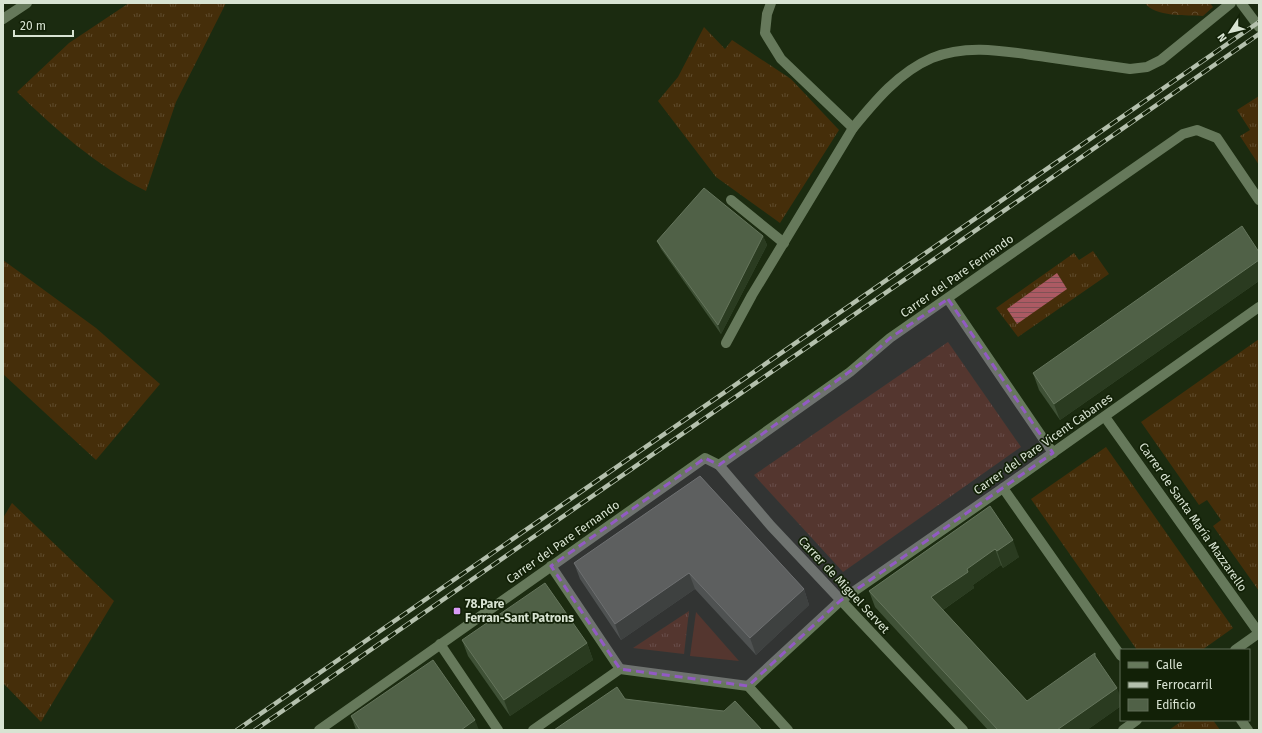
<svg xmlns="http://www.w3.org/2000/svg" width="1262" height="733" font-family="'Fira Sans',sans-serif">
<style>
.grass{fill:url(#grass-tufts)}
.forest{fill:url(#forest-crowns)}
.garden{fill:#452e0a}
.water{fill:url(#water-rules)}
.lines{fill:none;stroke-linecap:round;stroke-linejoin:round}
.lane{stroke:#66795b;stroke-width:10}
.street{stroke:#66795b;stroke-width:10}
.secondary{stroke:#66795b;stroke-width:10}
.rail-casing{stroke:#b4c0ad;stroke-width:4.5}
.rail{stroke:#122107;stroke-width:3;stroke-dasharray:9;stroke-linecap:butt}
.wall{fill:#3f5136}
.shaded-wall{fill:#2a3b20}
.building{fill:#506147;stroke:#65755c}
.marked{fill:#925ac4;fill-opacity:0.2;stroke:#925ac4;stroke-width:3;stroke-dasharray:8 5;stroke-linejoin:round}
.poi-dot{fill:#d99af7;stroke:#122107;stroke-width:1.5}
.labels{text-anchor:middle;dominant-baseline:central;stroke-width:3.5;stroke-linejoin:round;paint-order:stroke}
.street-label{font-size:12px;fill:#d8e3d2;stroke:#122107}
.poi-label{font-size:12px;font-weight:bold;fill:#d8e3d2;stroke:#122107;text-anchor:start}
</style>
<defs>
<pattern id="grass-tufts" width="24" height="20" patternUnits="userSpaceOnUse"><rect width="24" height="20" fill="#452e0a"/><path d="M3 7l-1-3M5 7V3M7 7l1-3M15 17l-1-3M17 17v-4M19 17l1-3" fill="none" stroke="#5f4c2d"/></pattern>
<pattern id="forest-crowns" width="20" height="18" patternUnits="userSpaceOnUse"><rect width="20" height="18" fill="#452e0a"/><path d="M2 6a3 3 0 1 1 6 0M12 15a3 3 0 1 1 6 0" fill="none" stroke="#5f4c2d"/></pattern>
<pattern id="water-rules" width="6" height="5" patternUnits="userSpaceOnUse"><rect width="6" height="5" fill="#ac5a63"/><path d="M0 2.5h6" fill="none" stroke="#815155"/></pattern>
</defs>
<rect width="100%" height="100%" fill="#1b2b10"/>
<g class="grass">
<path d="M129 3H226L176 102 146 191C97 166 56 130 17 92L69 43Z"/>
<polygon points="704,27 725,49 732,40 791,79 839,130 780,223 716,177 658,101 678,77"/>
<polygon points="1259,96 1259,165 1240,136 1250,130 1237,110"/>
<polygon points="1093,251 1109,274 1018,337 996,308 1074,253 1079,260"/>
<polygon points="3,260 96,328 160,384 96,460 3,374"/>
<polygon points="1259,339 1259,591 1213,526 1221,520 1207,500 1199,505 1141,422"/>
<polygon points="948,342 1021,447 843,572 754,475"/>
<polygon points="1106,447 1233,628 1202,650 1137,650 1031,499"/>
<polygon points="12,503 114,601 41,722 3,683 3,518"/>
<polygon points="689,611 684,654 633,648"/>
<polygon points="1183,720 1213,720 1220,730 1169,730"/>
</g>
<path class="forest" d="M1145 3H1210L1213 7 1203 16C1187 15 1154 17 1145 3Z"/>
<polygon class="garden" points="696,612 739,661 690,656"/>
<polygon class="water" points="1057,273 1067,289 1017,324 1007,309"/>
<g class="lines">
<polyline class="lane" points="731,200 784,243"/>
<g class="street">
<polyline points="771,3 767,14 765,33 781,59 853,128"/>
<polyline points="948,299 1053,453"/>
<path d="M726 343 752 295 853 128C875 101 899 72 932 58 969 43 1008 52 1046 57 1074 61 1102 65 1130 69L1147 67 1161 60 1231 3"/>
<polyline points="1105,417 1259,633"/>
<polyline points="719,465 850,372 890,338 1183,134 1197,130 1217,138 1259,200"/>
<polyline points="1003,488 1121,656"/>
<polyline points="551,566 620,669"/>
<polyline points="440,644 498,730"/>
<polyline points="1235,650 1259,633"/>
<polyline points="748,686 840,601 1003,488 1259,307"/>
<polyline points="1241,720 1248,730"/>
<polyline points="319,730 705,458 719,465 771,526 963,730"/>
<polyline points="533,730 620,669 748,686 788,730"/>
<polyline points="1123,730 1137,720"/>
</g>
<g class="secondary">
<polyline points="1241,3 1259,27"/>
<polyline points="3,19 27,3"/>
</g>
<g class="rail-casing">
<g id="rail">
<polyline points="237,730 1259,22"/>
<polyline points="255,730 1259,34"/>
</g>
</g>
<use href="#rail" class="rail"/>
</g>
<g class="wall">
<polygon points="763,236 767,245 721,334 661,249 657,241"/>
<polygon points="1259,252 1259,281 1060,420 1039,390 1033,373"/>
<polygon points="700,476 804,589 809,605 756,655 695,589 621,640 580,579 574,563"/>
<polygon points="990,506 1019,557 1003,568 1001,565 973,585 974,588 943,610 1027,701 1097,660 1121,698 1121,706 1087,730 988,730 875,607 869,591"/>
<polygon points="462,640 587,643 593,660 510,716 468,656"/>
<polygon points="351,716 479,730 356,730"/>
</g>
<g class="shaded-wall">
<polygon points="763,236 767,245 721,334 718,325"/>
<polygon points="1259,260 1259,281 1060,420 1054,404"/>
<polygon points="1013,540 1019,557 1003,568 997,551"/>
<polygon points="995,549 1001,565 973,585 974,588 937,614 931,597 967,569"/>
<polygon points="689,573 695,589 621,640 615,624"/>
<polygon points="804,589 809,605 756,655 750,638"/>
<polygon points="587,643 593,660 510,716 504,700"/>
<polygon points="1117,688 1121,698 1121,706 1087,730 1057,730"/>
<polygon points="475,720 479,730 461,730"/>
</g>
<g class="building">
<polygon points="704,188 763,236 718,325 657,241"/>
<polygon points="1242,226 1259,252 1259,260 1054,404 1033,373"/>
<polygon points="700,476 804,589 750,638 689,573 615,624 574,563"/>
<polygon points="990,506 1013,540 997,551 995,549 967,569 968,572 931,597 1027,701 1095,653 1095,656 1117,688 1057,730 998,730 869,591"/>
<polygon points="545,583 587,643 504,700 462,640"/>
<polygon points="433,660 475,720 461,730 360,730 351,716"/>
<polygon points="617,687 625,699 714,710 724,711 735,701 762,730 554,730"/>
</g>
<path class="marked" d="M948 299 1053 453 840 601 748 686 620 669 551 566 705 458 719 465 867 359 890 338Z"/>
<rect class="poi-dot" x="453" y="607" width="8" height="8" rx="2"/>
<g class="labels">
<g class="street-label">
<text transform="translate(957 276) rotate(-35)">Carrer del Pare Fernando</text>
<text transform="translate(1043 444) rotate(-35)">Carrer del Pare Vicent Cabanes</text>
<text transform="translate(1193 517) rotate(55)">Carrer de Santa María Mazzarello</text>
<text transform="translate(563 542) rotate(-35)">Carrer del Pare Fernando</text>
<text transform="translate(844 585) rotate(47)">Carrer de Miguel Servet</text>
</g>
<g class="poi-label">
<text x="465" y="604">78.Pare<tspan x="465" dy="14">Ferran-Sant Patrons</tspan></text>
</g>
</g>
<rect width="1262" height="733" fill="none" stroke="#d8e3d2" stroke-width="8"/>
<rect x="1120" y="649" width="130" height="72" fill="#122107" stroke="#616f58"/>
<rect x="1128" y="662" width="20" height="6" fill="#66795b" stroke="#616f58"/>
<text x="1156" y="669" font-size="12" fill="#d8e3d2">Calle</text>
<rect x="1128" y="682" width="20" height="6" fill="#b4c0ad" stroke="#616f58"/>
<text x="1156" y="689" font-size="12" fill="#d8e3d2">Ferrocarril</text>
<rect x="1128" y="699" width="20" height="12" fill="#506147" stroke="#616f58"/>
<text x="1156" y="709" font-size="12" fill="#d8e3d2">Edificio</text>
<g transform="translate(1230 32) rotate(235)" stroke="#122107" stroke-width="3" paint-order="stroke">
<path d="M0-3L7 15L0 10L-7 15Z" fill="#d8e3d2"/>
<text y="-6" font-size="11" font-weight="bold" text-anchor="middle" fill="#d8e3d2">N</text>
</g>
<path d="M14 30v6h59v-6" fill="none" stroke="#d8e3d2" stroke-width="2"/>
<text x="20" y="30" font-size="12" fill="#d8e3d2" stroke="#122107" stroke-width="3" paint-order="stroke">20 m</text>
</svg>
